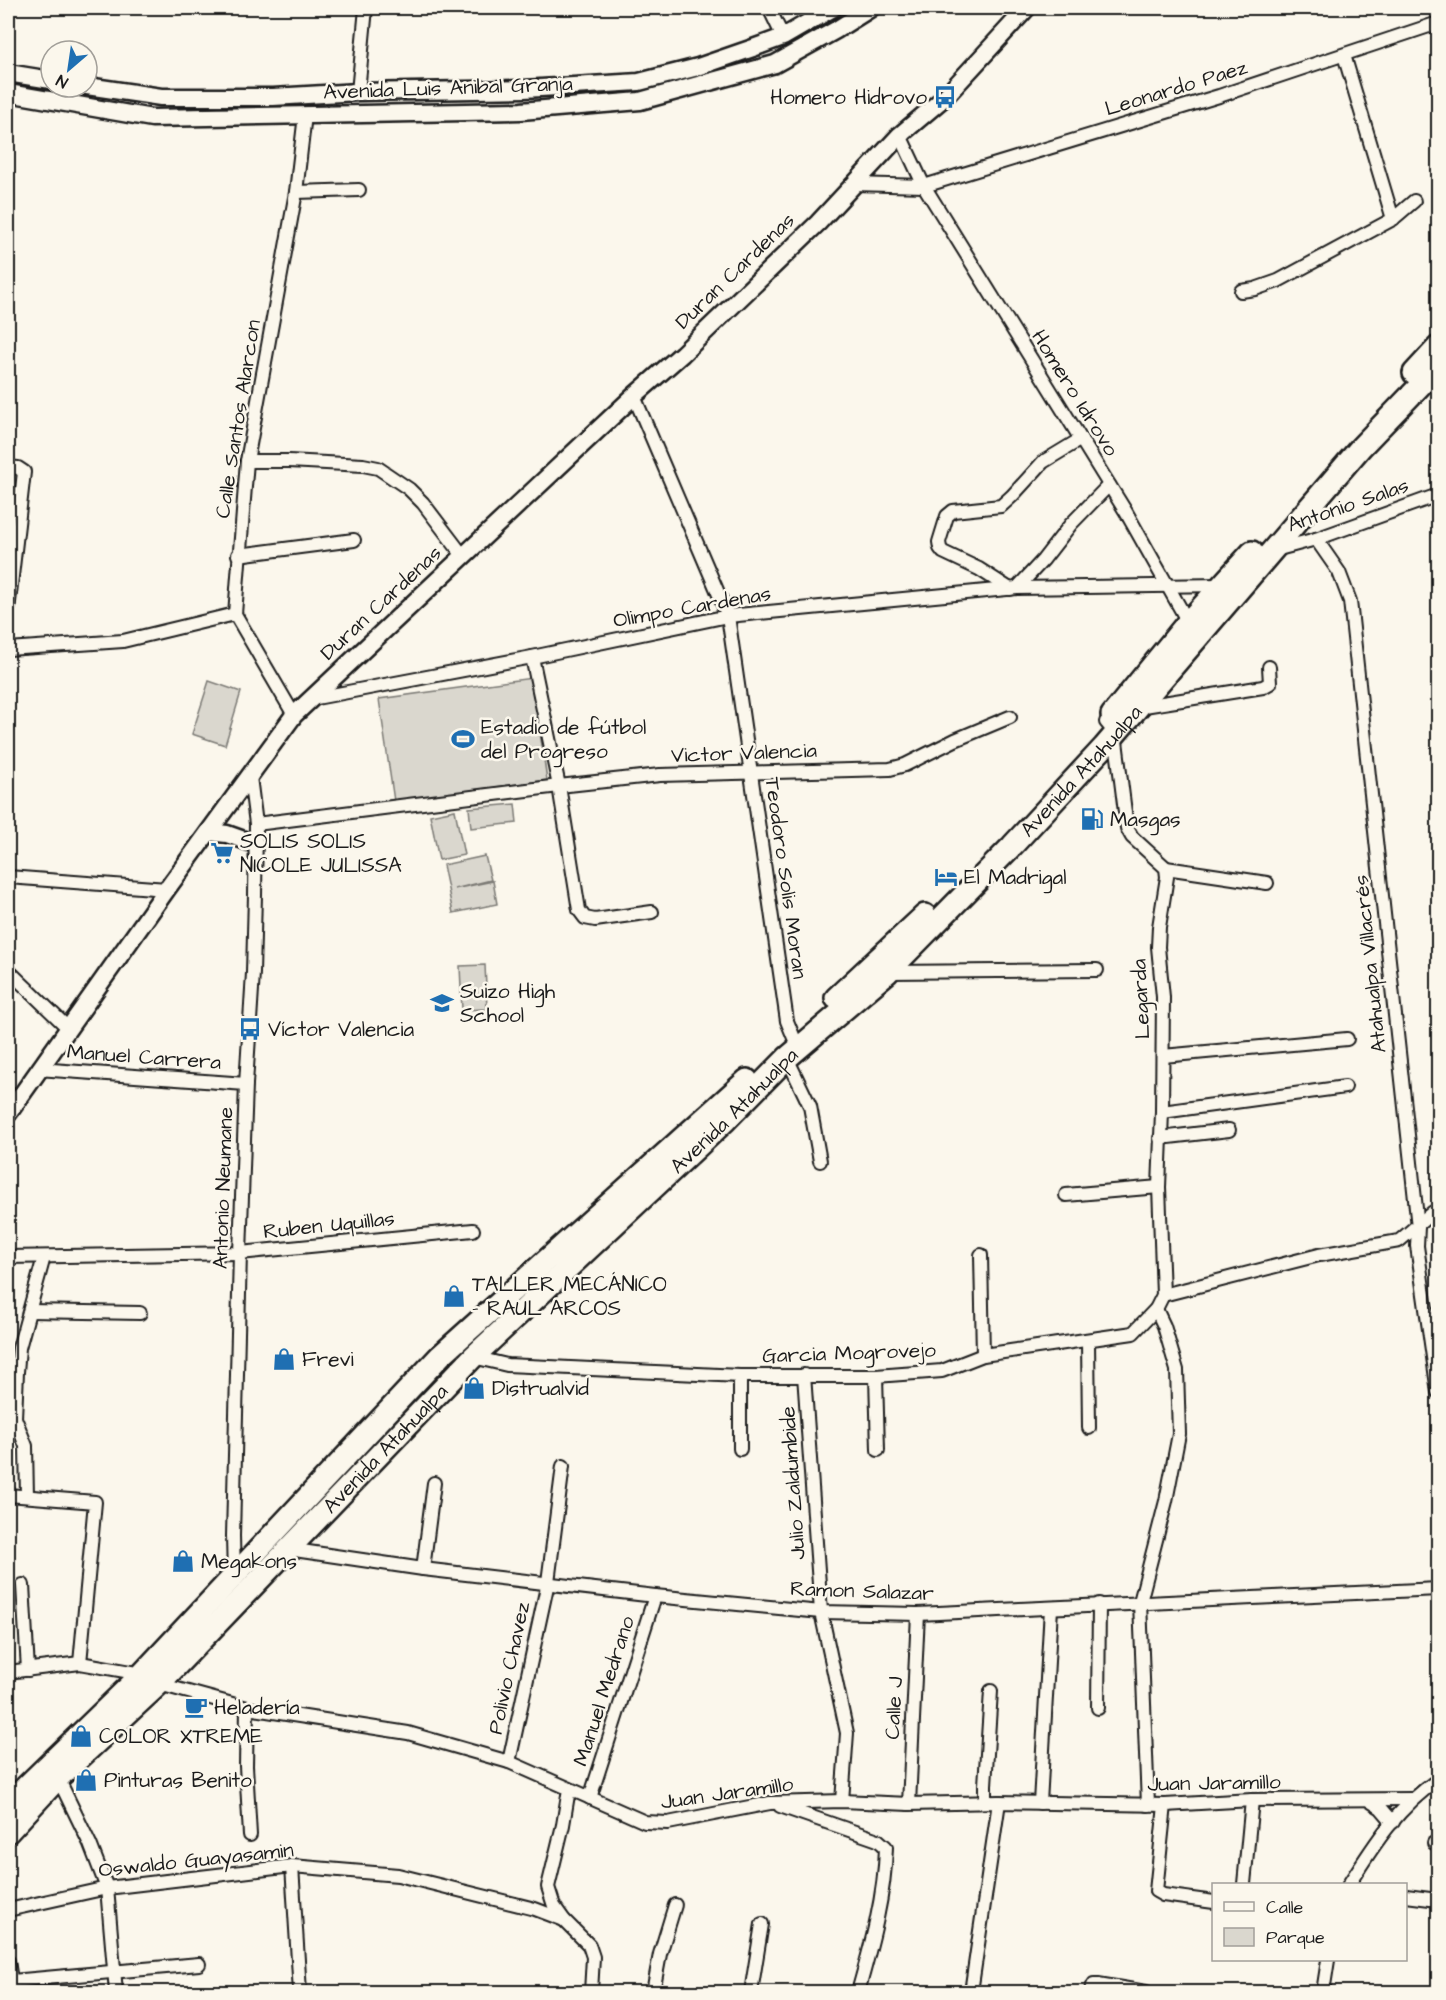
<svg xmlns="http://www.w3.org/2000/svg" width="1446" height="2000" font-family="'Architects Daughter',sans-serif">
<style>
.green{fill:#dad7ce;stroke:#7b7a75;stroke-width:1.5}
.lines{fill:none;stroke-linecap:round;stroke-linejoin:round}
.street-casing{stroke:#1c1c1c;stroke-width:16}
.secondary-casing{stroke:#1c1c1c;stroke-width:21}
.highway-casing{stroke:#1c1c1c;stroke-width:26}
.street{stroke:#fbf7ec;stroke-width:12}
.secondary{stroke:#fbf7ec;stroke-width:16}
.highway{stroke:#fbf7ec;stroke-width:21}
.labels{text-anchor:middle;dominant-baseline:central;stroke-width:5;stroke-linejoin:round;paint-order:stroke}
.street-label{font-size:21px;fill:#1c1c1c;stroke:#fbf7ec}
.poi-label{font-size:21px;fill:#1c1c1c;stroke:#fbf7ec;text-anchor:start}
</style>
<rect width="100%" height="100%" fill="#fbf7ec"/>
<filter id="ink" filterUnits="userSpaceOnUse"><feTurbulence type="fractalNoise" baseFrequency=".0167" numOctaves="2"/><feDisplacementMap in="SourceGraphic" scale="12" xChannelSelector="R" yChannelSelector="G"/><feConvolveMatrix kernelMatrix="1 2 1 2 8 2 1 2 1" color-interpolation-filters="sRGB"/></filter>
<g filter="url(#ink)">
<g class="green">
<polygon points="532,678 547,780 394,801 379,699"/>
<polygon points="209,681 241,692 225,745 192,734"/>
<polygon points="515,804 517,823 471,828 469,808"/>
<polygon points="455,810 464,855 439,860 430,815"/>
<polygon points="485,856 491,880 454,889 493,881 497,904 453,913 443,865"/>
<polygon points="485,965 487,1009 462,1010 460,966"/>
</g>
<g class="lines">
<g class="street-casing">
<g id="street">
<polyline points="769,8 783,37"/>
<polyline points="358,92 366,8"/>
<polyline points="900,135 924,186 1126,512 1188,622"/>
<polyline points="854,184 924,186 1219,96 1438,23"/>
<polyline points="296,192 359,190"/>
<polyline points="1393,219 1414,201"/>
<polyline points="1241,291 1255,289 1278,281 1393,219 1344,55"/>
<polyline points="634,396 728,616 787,1021 794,1038"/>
<polyline points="247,461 289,461 363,465 378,468 409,489 423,503 464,557"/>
<polyline points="8,467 18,468 24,472 8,611"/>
<polyline points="1316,539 1339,572 1350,601 1418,1227 1417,1246 1438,1392"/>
<polyline points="1275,550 1316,539 1438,495"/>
<polyline points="238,555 354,540"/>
<polyline points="1017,588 1222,585"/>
<polyline points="1010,589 979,569 943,552 940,548 939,542 947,516 953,511 1001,506 1012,496 1043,462 1081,439"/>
<polyline points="8,649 123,641 235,614"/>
<polyline points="532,657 559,786 579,910 585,918 595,920 652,912"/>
<polyline points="311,699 532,657 728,616 1017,588 1043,560 1071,524 1109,485"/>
<polyline points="1138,707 1263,687 1270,683 1269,667"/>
<polyline points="294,715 235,614 247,461 296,192 305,115"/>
<polyline points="256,824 559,786 660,775 890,769 905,765 955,740 1010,717"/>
<polyline points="1166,868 1267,883"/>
<polyline points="8,877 167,889"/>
<polyline points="8,970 69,1029"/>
<polyline points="889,972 1097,970"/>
<polyline points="1163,1056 1347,1039"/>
<polyline points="787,1058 810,1106 820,1161"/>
<polyline points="38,1069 246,1084"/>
<polyline points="1162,1112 1345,1087"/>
<polyline points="1160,1138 1229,1130"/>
<polyline points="1066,1195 1159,1187"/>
<polyline points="981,1255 983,1355"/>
<polyline points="8,1257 240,1253 473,1230"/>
<polyline points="1163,1295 1319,1255 1399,1241 1433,1212 1438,1211"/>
<polyline points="30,1311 140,1313"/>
<polyline points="1088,1341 1089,1428"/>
<polyline points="473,1357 507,1365 740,1376 876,1376 942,1371 983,1355 1133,1333 1156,1309 1163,1295 1159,1187 1162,1112 1163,997 1158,947 1159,927 1167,877 1166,868 1132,837 1127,828 1115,733 1106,722"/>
<polyline points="804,1375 821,1612 847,1733 842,1801"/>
<polyline points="740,1376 740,1449"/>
<polyline points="876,1376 878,1450"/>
<polyline points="8,1495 95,1502 80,1663"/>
<polyline points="27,1496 26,1446 15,1418 17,1372 19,1348 44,1257"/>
<polyline points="288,1549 423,1569 655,1596 821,1612 918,1614 1438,1589"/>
<polyline points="423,1569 434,1483"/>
<polyline points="234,1576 233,1536 240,1253 246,1084 253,973 255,895 256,824 250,777"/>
<polyline points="23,1585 28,1670"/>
<polyline points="8,1672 80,1663 142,1674 159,1684 247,1708 408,1733 509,1762 645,1822 668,1823 770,1803 842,1801 909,1804 999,1802 1165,1805 1252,1800 1413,1799"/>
<polyline points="247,1708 246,1766 250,1835"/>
<polyline points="1098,1708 1099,1604"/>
<polyline points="509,1762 548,1582 563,1466"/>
<polyline points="58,1778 90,1844 107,1888 116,1992"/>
<polyline points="569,1789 563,1825 548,1887 554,1906 564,1920 589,1945 593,1957 591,1992"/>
<polyline points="590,1798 655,1596"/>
<polyline points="1370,1801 1381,1808 1393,1822"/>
<polyline points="985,1802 985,1785 991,1691"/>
<polyline points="1040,1803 1051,1608"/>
<polyline points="909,1804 918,1614"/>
<polyline points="1148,1805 1140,1602 1166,1501 1179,1434 1177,1370 1164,1326 1156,1309"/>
<polyline points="1165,1805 1156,1891 1163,1895 1214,1902"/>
<path d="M780 1806 878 1840 886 1847C885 1896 871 1946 858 1992"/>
<polyline points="1434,1843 1438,1843"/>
<polyline points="292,1866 300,1992"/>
<polyline points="1244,1884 1252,1800"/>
<path d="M1349 1884C1373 1846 1399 1805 1438 1780"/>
<polyline points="1406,1896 1438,1900"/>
<polyline points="8,1910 107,1888 292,1866 398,1875 535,1909 564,1920"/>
<polyline points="8,1961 13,1992"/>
<polyline points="12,1981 199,1964"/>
<polyline points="653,1992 660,1954 675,1905"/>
<polyline points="751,1992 762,1924"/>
<polyline points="971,1992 999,1802"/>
<polyline points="1090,1992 1094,1984 1098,1984 1146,1992"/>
<polyline points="1323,1992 1328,1960"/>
</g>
</g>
<g class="secondary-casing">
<g id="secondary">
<polyline points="8,73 51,80"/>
<polyline points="87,86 161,97 273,97 358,92 524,89 639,82 698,67 753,48 783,37 833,8"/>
<polyline points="8,93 152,118 521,111 640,101 775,64 836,30 871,8"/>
<polyline points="209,832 227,834 255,844"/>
<polyline points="8,1114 167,889 294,715 634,396 682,354 818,223 900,135 945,97 1027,8"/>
</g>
</g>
<g class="highway-casing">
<g id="highway">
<polyline points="1414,373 1438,347"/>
<polyline points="1112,715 1188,622 1252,552"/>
<polyline points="836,998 925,915"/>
<polyline points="8,1804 142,1674 440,1356 747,1080"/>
<path id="s1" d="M8 1832 58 1778 159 1684 473 1357 726 1120 787 1058 888 972 1012 846 1104 747 1361 447 1438 367"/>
</g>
</g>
<use href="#street" class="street"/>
<use href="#secondary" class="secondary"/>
<use href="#highway" class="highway"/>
</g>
</g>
<defs>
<g id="bus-bare" transform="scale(1.8)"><path d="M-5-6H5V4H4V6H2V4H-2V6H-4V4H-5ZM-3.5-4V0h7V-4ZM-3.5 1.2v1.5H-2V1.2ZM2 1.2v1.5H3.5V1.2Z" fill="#1f6fb2" stroke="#fbf7ec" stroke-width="2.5" paint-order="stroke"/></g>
<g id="stadium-bare" transform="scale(1.8)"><path d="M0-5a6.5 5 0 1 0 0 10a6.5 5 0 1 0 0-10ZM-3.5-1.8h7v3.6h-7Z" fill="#1f6fb2" stroke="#fbf7ec" stroke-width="2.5" paint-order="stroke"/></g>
<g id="fuel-bare" transform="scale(1.8)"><path d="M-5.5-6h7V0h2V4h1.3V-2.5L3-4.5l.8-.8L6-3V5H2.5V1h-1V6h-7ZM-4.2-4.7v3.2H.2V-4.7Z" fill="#1f6fb2" stroke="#fbf7ec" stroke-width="2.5" paint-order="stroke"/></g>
<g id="supermarket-bare" transform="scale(1.8)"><path d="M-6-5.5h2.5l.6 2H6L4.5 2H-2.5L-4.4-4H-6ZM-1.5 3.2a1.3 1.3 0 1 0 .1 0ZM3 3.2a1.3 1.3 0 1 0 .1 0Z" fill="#1f6fb2" stroke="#fbf7ec" stroke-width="2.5" paint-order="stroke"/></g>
<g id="hotel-bare" transform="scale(1.8)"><path d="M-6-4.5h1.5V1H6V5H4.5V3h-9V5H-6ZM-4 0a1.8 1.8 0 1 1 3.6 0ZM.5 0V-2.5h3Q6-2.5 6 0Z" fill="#1f6fb2" stroke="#fbf7ec" stroke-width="2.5" paint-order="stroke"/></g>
<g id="school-bare" transform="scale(1.8)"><path d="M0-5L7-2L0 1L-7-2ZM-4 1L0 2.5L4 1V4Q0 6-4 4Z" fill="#1f6fb2" stroke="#fbf7ec" stroke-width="2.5" paint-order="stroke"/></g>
<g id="shop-bare" transform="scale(1.8)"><path d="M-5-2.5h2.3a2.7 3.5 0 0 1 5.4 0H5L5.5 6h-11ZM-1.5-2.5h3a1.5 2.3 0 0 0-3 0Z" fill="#1f6fb2" stroke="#fbf7ec" stroke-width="2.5" paint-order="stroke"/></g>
<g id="cafe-bare" transform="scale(1.8)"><path d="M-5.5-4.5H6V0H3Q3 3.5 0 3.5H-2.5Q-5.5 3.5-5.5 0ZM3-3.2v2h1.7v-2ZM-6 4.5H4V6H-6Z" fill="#1f6fb2" stroke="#fbf7ec" stroke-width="2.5" paint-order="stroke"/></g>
</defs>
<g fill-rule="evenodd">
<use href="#bus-bare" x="945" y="97"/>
<use href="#stadium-bare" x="463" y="739"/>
<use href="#fuel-bare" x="1092" y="819"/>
<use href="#supermarket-bare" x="222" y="853"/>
<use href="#hotel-bare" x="946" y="877"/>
<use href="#school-bare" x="442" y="1003"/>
<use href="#bus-bare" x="250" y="1029"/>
<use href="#shop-bare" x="454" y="1296"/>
<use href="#shop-bare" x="284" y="1359"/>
<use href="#shop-bare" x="474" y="1388"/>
<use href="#shop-bare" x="183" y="1561"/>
<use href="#cafe-bare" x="196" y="1707"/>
<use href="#shop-bare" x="81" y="1736"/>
<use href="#shop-bare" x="86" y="1780"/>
</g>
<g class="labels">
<g class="street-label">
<text transform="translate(448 88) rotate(-2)">Avenida Luis Anibal Granja</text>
<text transform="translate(1176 88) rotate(-17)">Leonardo Paez</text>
<text transform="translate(735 271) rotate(-44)">Duran Cardenas</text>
<text transform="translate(1075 393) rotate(58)">Homero Idrovo</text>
<text transform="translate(238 419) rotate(-81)">Calle Santos Alarcon</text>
<text transform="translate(1348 505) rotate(-19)">Antonio Salas</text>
<text transform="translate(381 603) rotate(-43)">Duran Cardenas</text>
<text transform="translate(692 607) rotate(-10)">Olimpo Cardenas</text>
<text transform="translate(744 753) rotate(-2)">Victor Valencia</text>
<text stroke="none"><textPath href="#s1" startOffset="1510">Avenida Atahualpa</textPath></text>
<text transform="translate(786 878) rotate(82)">Teodoro Solis Moran</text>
<text transform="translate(1370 964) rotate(-96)">Atahualpa Villacrés</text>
<text transform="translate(1141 999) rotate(-93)">Legarda</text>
<text transform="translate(144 1057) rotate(4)">Manuel Carrera</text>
<text stroke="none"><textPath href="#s1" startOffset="1024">Avenida Atahualpa</textPath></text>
<text transform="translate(223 1188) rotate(-88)">Antonio Neumane</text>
<text transform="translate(329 1225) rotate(-6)">Ruben Uquillas</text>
<text transform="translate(849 1353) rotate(-2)">Garcia Mogrovejo</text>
<text stroke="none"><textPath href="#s1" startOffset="538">Avenida Atahualpa</textPath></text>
<text transform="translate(793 1483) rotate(-94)">Julio Zaldumbide</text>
<text transform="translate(862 1591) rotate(2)">Ramon Salazar</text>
<text transform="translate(509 1668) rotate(-78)">Polivio Chavez</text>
<text transform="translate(604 1691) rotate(-72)">Manuel Medrano</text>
<text transform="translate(894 1708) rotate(-87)">Calle J</text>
<text transform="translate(1214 1783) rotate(-1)">Juan Jaramillo</text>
<text transform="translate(727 1793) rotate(-8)">Juan Jaramillo</text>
<text transform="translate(196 1860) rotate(-6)">Oswaldo Guayasamin</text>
</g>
<g class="poi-label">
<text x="927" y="97" text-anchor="end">Homero Hidrovo</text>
<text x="481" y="727">Estadio de fútbol<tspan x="481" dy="24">del Progreso</tspan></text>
<text x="1110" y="819">Masgas</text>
<text x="240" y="841">SOLIS SOLIS<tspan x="240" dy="24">NICOLE JULISSA</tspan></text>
<text x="964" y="877">El Madrigal</text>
<text x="460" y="991">Suizo High<tspan x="460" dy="24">School</tspan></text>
<text x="268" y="1029">Víctor Valencia</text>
<text x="472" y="1284">TALLER MECÁNICO<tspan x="472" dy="24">- RAUL ARCOS</tspan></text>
<text x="302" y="1359">Frevi</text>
<text x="492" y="1388">Distrualvid</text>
<text x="201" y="1561">Megakons</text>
<text x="214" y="1707">Heladería</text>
<text x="99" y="1736">COLOR XTREME</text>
<text x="104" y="1780">Pinturas Benito</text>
</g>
</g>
<rect width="1446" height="2000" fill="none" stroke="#fbf7ec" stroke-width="30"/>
<rect x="15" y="15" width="1416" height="1970" fill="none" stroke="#1c1c1c" stroke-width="2" filter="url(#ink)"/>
<rect x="1212" y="1883" width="195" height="78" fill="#fbf7ec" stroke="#a29f99" stroke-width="1.5"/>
<rect x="1224" y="1902" width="30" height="9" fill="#fbf7ec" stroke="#a29f99" stroke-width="1.5"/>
<text x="1266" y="1913" font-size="18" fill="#1c1c1c">Calle</text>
<rect x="1224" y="1928" width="30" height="18" fill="#dad7ce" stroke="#a29f99" stroke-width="1.5"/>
<text x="1266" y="1943" font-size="18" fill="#1c1c1c">Parque</text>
<g transform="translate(69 69) rotate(209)"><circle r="28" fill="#fbf7ec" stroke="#a29f99" stroke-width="1.5"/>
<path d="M0-4.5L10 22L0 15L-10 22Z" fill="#1f6fb2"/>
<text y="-9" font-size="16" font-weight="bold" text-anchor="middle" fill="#1c1c1c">N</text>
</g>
</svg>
